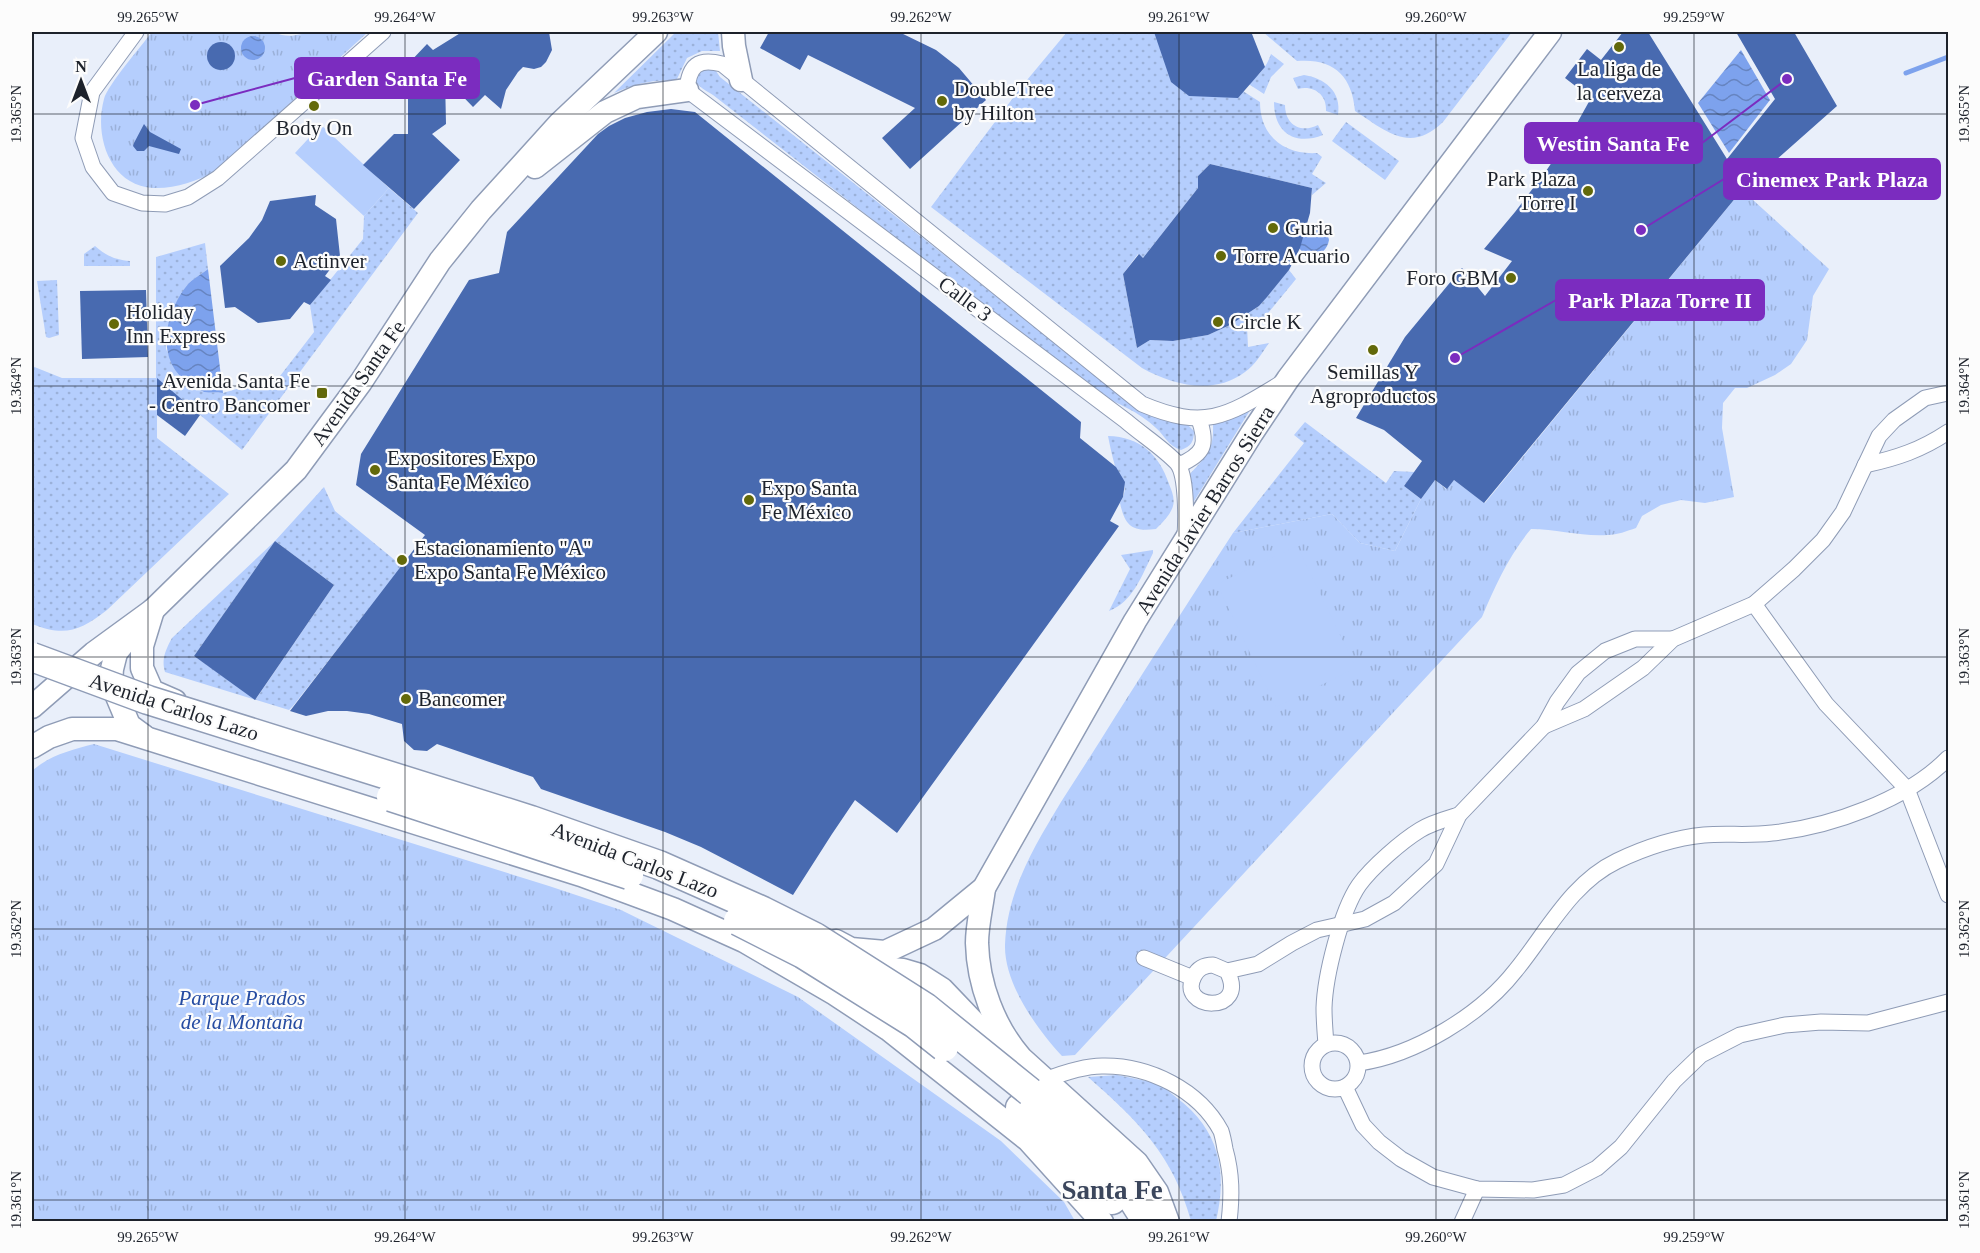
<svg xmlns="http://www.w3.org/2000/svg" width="1980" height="1253" font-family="'Times New Roman',serif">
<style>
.grass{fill:url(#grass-dots);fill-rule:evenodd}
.park{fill:url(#park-tufts)}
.garden{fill:#b5cefd}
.water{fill:url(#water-waves)}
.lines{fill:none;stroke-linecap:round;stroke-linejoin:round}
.stream{stroke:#7da2ed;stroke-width:5}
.building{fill:#486ab0}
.street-casing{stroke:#8f9cb6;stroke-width:17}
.secondary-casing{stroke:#8f9cb6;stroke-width:25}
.highway-casing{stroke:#8f9cb6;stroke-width:31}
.street{stroke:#fff;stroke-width:15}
.secondary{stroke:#fff;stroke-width:22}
.highway{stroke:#fff;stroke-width:28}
.highway-bridge-casing{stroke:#8f9cb6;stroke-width:31;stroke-linecap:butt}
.highway-bridge{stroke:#fff;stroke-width:28}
.ticks{fill:none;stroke:#1d222b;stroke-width:1.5;stroke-opacity:0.45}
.poi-dot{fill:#63690a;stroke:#fcfcfc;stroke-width:2}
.labels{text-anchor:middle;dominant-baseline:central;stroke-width:4.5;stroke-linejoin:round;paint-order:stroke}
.poi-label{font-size:21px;fill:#1d222b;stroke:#fcfcfc;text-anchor:start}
.street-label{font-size:21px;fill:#1d222b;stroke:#fcfcfc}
.park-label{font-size:21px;font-style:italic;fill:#264ca2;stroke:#fcfcfc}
.district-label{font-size:27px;font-weight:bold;fill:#3b465c;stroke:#fcfcfc}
.leader{fill:none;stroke:#7b2cbf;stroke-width:2}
.callout-dot{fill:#7b2cbf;stroke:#fcfcfc;stroke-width:2}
.callout{fill:#7b2cbf;stroke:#7b2cbf;stroke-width:2}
.callout-label{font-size:22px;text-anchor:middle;font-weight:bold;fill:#fff}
.neatline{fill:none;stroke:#1d222b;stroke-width:2}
.ticks-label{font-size:15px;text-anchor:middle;fill:#1d222b}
</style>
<defs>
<pattern id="grass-dots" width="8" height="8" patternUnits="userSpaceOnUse" patternTransform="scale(1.5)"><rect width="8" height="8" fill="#b5cefd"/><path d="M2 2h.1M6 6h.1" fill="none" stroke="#9bb1d9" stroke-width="1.8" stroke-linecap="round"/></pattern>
<pattern id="park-tufts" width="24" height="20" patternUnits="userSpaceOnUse" patternTransform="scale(1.5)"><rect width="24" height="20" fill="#b5cefd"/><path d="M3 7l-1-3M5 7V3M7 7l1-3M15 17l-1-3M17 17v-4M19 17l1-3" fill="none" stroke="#9bb1d9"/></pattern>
<pattern id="water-waves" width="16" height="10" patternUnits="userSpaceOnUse" patternTransform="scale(1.5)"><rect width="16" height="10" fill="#7da2ed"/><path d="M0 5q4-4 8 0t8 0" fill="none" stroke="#6684c0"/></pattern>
</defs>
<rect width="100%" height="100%" fill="#e9effa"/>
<g class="grass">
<path d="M676 32H718L720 51H702L687 58 676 81C654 79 635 84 614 93Z"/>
<path d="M1067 32H1157L1162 45 1232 84 1260 102C1260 136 1284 155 1317 153L1322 157 1312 174 1326 183 1312 195V188L1210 164 1198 176V188L1143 258 1138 254 1123 274 1137 348 1150 340 1173 341 1208 335 1230 325 1259 306 1289 270 1296 279 1260 323 1247 326 1248 347 1269 343C1262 353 1255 365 1245 372 1213 396 1173 385 1142 368L931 207 1022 86Z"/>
<path d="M1263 32H1512L1443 122C1410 154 1386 131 1355 111 1352 75 1333 58 1297 61Z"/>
<path d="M1271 54 1284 64 1271 77 1264 94 1247 83C1260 75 1266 68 1271 54Z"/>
<path d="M712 65 720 77 1123 397 1187 424 1194 431C1194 442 1191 446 1181 450 1168 446 1165 436 1156 428 1139 412 1118 403 1096 394L713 95C703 89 694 85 694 73Z"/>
<path d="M1304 75C1324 78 1342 91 1338 115L1326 111C1327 95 1314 85 1298 89L1293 78Z"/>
<path d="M1274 102 1285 105C1285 124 1300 134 1318 125L1323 135C1295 146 1274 133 1274 102Z"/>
<polygon points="1346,122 1399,161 1385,180 1332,141"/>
<path d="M389 188 418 213 242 450 157 379V438L229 494 107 610C80 631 65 637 32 624V366L62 378H156V257L205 243 208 269 190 282 175 305 166 333V349L178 374 187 383 203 392 223 393 280 376 314 332 310 305 363 239 364 216Z"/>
<path d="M95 246C106 256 116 260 130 261V266H84V254Z"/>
<polygon points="57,280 59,335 49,338 46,337 37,281"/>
<path d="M1252 407 1193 503 1191 482 1189 475C1207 455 1214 451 1213 423Z"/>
<polygon points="1305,422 1386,483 1394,471 1415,472 1404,486 1421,499 1395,551 1360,543 1332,514 1233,533 1304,443 1294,435"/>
<path d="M1108 436C1140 437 1159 454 1169 484 1172 491 1175 499 1173 506 1171 514 1162 523 1156 529 1132 532 1125 526 1120 503 1130 485 1122 482 1115 466 1112 456 1110 446 1108 436Z"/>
<path d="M324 487 335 511 402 566 293 706 289 710 165 672C161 659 166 649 172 638L275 541ZM275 541 334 585 256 699 194 656Z"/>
<path d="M1153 550V553C1142 575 1133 602 1109 611L1130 569 1121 555Z"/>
<path d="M1117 1075C1130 1078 1145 1080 1158 1084 1164 1087 1171 1093 1177 1098 1219 1129 1228 1172 1216 1221H1191C1173 1155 1138 1121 1088 1077Z"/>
</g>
<g class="park">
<path d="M152 32H273C292 40 297 33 315 32 332 30 351 32 368 32L215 172C196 181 175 189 153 188 109 185 94 135 104 99 107 86 142 45 152 32Z"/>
<path d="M1742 190 1829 269 1813 296 1807 340 1791 364 1775 375 1747 388H1735L1723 403 1722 428 1734 497 1705 503 1681 500 1661 505 1642 516 1636 528C1627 531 1617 535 1608 535 1582 537 1557 529 1531 529 1509 555 1495 586 1482 617L1075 1055 1062 1056C1036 1028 1004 983 1005 945 1007 891 1034 847 1061 802 1079 774 1097 746 1115 717 1154 656 1193 594 1233 533L1332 514 1360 543 1395 551 1421 499 1435 480 1446 489 1454 480 1485 503Z"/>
<path d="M94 744 549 886 621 910 798 997 1001 1141 1064 1202 1075 1221H32V771C50 755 71 750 94 744Z"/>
</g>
<g class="garden">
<polygon points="321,125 389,188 364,216 295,153"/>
<polygon points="1297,546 1356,668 1276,707 1217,584"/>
</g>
<g class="water">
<circle cx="253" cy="48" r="12"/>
<polygon points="1741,50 1770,100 1729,153 1698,103"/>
<path d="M1311 224C1322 225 1327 230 1329 240 1326 257 1308 260 1298 247L1306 225Z"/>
<path d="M208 269 223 393C217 392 210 393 204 392 198 390 189 384 184 380 155 354 166 310 189 283 194 278 202 274 208 269Z"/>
</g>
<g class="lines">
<polyline class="stream" points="1906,73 1948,57"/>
</g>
<g class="building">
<polygon points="462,32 549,32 552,50 546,62 541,67 534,69 523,67 518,72 506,90 501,109 485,95 473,107 445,78 446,124 432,134 460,160 414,209 363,165 394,134 408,134 408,64 427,44 433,50"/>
<polygon points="769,32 899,32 936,50 959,68 986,100 910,169 882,138 915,108 808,55 800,70 760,48"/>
<polygon points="1154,32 1238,32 1252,34 1265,67 1238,98 1189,96 1171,82"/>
<polygon points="1623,32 1648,32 1727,159 1775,99 1736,32 1794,32 1837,106 1742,190 1484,503 1454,480 1447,489 1435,480 1421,499 1404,486 1422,461 1384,430 1356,418 1405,337 1462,268 1485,296 1512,261 1484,249 1515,212 1546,171 1571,134 1591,98 1565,78 1587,49 1601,60"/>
<circle cx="221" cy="56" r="14"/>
<polygon points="671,109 695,112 1081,422 1080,438 1116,467 1125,482 1123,497 1110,521 1119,526 897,833 855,800 832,834 793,895 701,847 665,832 541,789 533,777 437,744 427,751 414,750 404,741 402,724 369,714 347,711 328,711 306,716 290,711 425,535 356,485 361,454 469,280 499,273 507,232 598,134 609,126 625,118 647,112"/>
<polygon points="144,124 150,132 181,149 179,154 149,146 144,151 137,151 133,146 134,143"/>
<polygon points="1210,164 1312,188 1310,213 1300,248 1289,270 1267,297 1259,306 1230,325 1208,335 1173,341 1150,340 1137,348 1123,274 1139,254 1143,258 1198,188 1198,176"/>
<polygon points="316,195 315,205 336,219 340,256 325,276 331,280 310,305 304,302 290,319 258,323 235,307 225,308 220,266 249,238 262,220 270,201"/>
<polygon points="146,290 148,357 82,359 80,291"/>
<polygon points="157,378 200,415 185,436 157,415"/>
<polygon points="275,541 334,585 255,700 194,656"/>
</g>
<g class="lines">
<g class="street-casing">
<g id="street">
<polyline points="136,32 92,92 83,138 93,167 113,193 142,203 165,204 188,197 218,178 383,32"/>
<path d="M1179 465C1204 454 1208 445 1199 419"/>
<path d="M1865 465C1897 458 1921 450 1948 432"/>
<path d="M1185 537C1186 520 1187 475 1177 463 1164 449 1141 434 1126 421L687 90C689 65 698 58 722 64L1142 404C1206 431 1227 416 1283 382"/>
<polyline points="1754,604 1826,704 1907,789 1948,895"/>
<polyline points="1544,726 1584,709 1643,668 1673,639 1754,604 1794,569 1823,540 1843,512 1879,436 1894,420 1925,398 1948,393"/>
<polyline points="1144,958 1193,978"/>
<path d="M1227 971C1250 1015 1176 1011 1194 976 1198 968 1205 965 1213 965L1227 971 1258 964 1292 943 1317 930 1365 919 1394 903 1436 864 1459 815 1544 726 1557 702 1578 673 1605 651 1635 639H1673"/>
<circle cx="1335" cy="1066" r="23"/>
<path d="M1326 1044C1325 1032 1324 1020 1324 1008 1325 976 1341 911 1359 885 1372 867 1402 841 1420 830 1431 823 1446 819 1459 815"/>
<path d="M1359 1063C1415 1055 1481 1015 1516 970 1547 932 1571 883 1617 861 1644 848 1674 838 1704 835 1726 833 1749 836 1772 833 1830 827 1907 800 1948 758"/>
<path d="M1045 1080C1063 1073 1083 1066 1102 1066 1149 1065 1199 1090 1221 1131 1223 1137 1224 1143 1225 1149 1232 1174 1232 1196 1229 1222"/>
<polyline points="1345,1087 1363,1125 1379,1142 1401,1159 1433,1177 1477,1189 1533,1190 1564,1185 1597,1168 1621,1147 1674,1081 1701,1055 1740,1035 1785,1025 1821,1022 1868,1023 1948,1002"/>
<polyline points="1462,1222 1477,1189"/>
</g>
</g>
<g class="secondary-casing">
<g id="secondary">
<polyline points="733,32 734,46 741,80"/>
<polyline points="535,167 605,112 637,97 687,90"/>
<polyline points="153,610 142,646 142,668 152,691 175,701"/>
<polyline points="132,633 116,653 112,669 111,682 129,725 144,736"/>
<polyline points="32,707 94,653 153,610 296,470 361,382 440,261 481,210 560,123 656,32"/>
<polyline points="32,747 49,737 72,729 117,729 581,875 673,909 744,941 835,994 888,1029 1028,1140 1102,1222"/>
<path d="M984 888C982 906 977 925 977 943 978 984 994 1027 1021 1058L1137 1163 1157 1192 1168 1222"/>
<polyline points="836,941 851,949 885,952 934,929 984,888 1135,621 1252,433 1288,379 1550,32"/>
<polyline points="861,974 879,968 903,970 920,975 942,989 985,1034 1007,1042"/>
</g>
</g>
<g class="highway-casing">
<g id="highway">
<polyline points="1030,1092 1084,1139 1117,1175 1147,1222"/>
<polyline points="1020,1108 1092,1177 1112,1200"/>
</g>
</g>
<use href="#street" class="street"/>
<use href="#secondary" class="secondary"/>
<use href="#highway" class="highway"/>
<g class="highway-bridge-casing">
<g id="highway-bridge">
<polyline points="32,657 148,700 531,820 659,865 763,911 815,937 925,1007 1030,1092"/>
<polyline points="391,797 629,875"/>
<polyline points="738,921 803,954 915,1024 944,1047"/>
</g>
</g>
<use href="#highway-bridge" class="highway-bridge"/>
</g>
<path class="ticks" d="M148 32V1222M405 32V1222M663 32V1222M921 32V1222M1179 32V1222M1436 32V1222M1694 32V1222M32 114H1948M32 386H1948M32 657H1948M32 929H1948M32 1200H1948"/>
<g class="poi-dot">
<circle cx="1619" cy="47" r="6"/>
<circle cx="942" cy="101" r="6"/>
<circle cx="314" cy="106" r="6"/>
<circle cx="1588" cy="191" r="6"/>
<circle cx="1273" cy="228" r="6"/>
<circle cx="1221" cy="256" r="6"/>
<circle cx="281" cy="261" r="6"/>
<circle cx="1511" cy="278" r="6"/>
<circle cx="1218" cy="322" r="6"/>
<circle cx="114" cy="324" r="6"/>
<circle cx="1373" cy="350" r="6"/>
<rect x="316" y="387" width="12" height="12" rx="3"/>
<circle cx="375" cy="470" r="6"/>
<circle cx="749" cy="500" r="6"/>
<circle cx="402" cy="560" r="6"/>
<circle cx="406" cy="699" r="6"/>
</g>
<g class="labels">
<g class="poi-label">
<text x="1619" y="69" text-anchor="middle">La liga de<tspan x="1619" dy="24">la cerveza</tspan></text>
<text x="954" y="89">DoubleTree<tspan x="954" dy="24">by Hilton</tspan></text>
<text x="314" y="128" text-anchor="middle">Body On</text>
<text x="1576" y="179" text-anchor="end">Park Plaza<tspan x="1576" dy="24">Torre I</tspan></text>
<text x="1285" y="228">Guria</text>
<text x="1233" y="256">Torre Acuario</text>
<text x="293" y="261">Actinver</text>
<text x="1499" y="278" text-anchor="end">Foro GBM</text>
<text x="126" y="312">Holiday<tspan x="126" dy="24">Inn Express</tspan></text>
<text x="1230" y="322">Circle K</text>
<text x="1373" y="372" text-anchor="middle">Semillas Y<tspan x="1373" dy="24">Agroproductos</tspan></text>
<text x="310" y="381" text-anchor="end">Avenida Santa Fe<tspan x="310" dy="24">- Centro Bancomer</tspan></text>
<text x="387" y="458">Expositores Expo<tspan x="387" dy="24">Santa Fe México</tspan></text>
<text x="761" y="488">Expo Santa<tspan x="761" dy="24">Fe México</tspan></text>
<text x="414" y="548">Estacionamiento "A"<tspan x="414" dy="24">Expo Santa Fe México</tspan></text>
<text x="418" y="699">Bancomer</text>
</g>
<g class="street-label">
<text transform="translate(965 299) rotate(37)">Calle 3</text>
<text transform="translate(358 383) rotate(-55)">Avenida Santa Fe</text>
<text transform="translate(1205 510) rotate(-58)">Avenida Javier Barros Sierra</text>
<text transform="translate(174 707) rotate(18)">Avenida Carlos Lazo</text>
<text transform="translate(635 860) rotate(21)">Avenida Carlos Lazo</text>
</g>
<g class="park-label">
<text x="242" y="998">Parque Prados<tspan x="242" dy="24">de la Montaña</tspan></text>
</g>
<g class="district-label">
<text x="1112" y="1190">Santa Fe</text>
</g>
</g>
<path class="leader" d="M195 105L295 78M1787 79L1702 143M1641 230L1724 179M1455 358L1556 300"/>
<g class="callout-dot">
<circle cx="195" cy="105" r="6"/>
<circle cx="1787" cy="79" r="6"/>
<circle cx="1641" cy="230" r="6"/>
<circle cx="1455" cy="358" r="6"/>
</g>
<g class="callout">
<rect x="295" y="58" width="184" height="40" rx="6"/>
<rect x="1525" y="123" width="177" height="40" rx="6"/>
<rect x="1724" y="159" width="216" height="40" rx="6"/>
<rect x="1556" y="280" width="208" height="40" rx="6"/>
</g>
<g class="callout-label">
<text x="387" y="86">Garden Santa Fe</text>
<text x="1613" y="151">Westin Santa Fe</text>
<text x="1832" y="187">Cinemex Park Plaza</text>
<text x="1660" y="308">Park Plaza Torre II</text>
</g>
<rect width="1980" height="1253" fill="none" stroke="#fcfcfc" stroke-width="66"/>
<g transform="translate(81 81)" stroke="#fcfcfc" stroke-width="4.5" paint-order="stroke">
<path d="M0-4.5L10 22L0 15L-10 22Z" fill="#1d222b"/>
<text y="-9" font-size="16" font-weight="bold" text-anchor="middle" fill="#1d222b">N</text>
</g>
<rect x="33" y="33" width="1914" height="1187" class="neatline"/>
<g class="ticks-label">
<text x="148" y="22">99.265°W</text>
<text x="405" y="22">99.264°W</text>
<text x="663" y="22">99.263°W</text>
<text x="921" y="22">99.262°W</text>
<text x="1179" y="22">99.261°W</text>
<text x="1436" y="22">99.260°W</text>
<text x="1694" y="22">99.259°W</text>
<text transform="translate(16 114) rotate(-90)" y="5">19.365°N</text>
<text transform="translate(1964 114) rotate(-90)" y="5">19.365°N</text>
<text transform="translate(16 386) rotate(-90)" y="5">19.364°N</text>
<text transform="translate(1964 386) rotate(-90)" y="5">19.364°N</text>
<text transform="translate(16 657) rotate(-90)" y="5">19.363°N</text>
<text transform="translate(1964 657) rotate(-90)" y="5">19.363°N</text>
<text transform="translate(16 929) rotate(-90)" y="5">19.362°N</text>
<text transform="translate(1964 929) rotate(-90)" y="5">19.362°N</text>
<text transform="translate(16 1200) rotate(-90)" y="5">19.361°N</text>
<text transform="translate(1964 1200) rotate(-90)" y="5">19.361°N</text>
<text x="148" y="1242">99.265°W</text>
<text x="405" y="1242">99.264°W</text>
<text x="663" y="1242">99.263°W</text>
<text x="921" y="1242">99.262°W</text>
<text x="1179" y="1242">99.261°W</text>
<text x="1436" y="1242">99.260°W</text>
<text x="1694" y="1242">99.259°W</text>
</g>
</svg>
